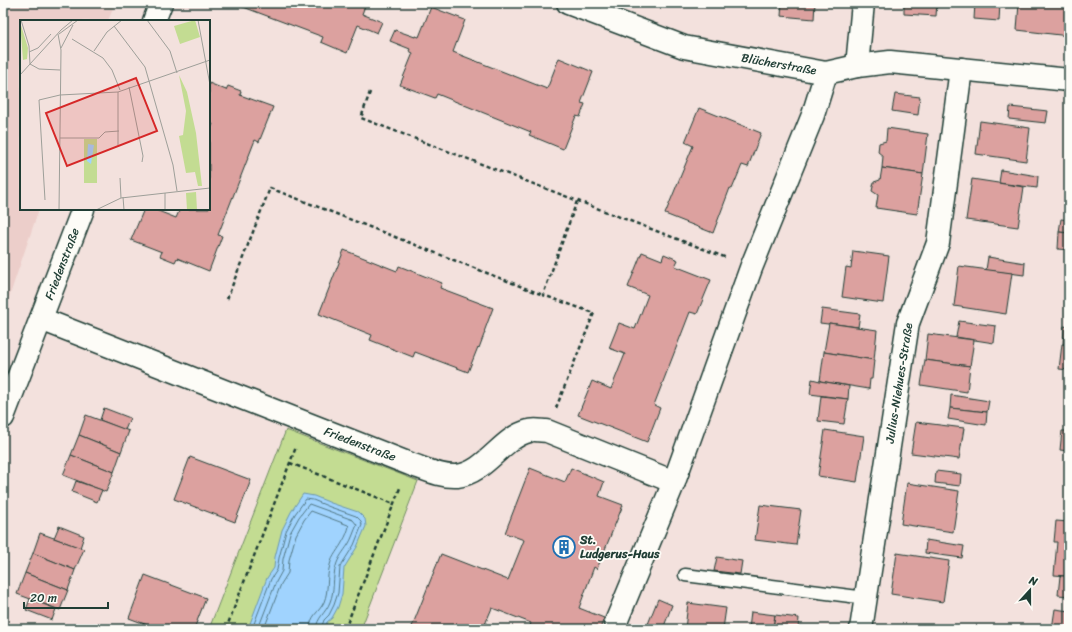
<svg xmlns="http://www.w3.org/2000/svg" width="1072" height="632" font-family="Sriracha,sans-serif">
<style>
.built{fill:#ecceca}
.green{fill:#c3dc92;stroke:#718c63}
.water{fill:#a0d3fe;stroke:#6c97ad}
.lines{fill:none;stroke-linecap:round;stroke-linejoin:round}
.shore{stroke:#537985;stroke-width:1}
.building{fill:#dca19f;stroke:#1f3d34}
.lane-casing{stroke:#1f3d34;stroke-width:15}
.street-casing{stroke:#1f3d34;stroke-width:25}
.path{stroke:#1f3d34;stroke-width:2.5;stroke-dasharray:4 3;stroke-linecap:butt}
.lane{stroke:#fdfcf7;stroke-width:12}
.street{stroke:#fdfcf7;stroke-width:22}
.labels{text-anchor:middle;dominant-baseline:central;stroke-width:3.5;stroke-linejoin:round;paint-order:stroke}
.street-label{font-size:12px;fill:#1f3d34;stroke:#fdfcf7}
.poi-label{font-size:12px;font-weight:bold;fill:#1f3d34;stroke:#fdfcf7;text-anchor:start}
.inset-road{fill:none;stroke:#9e9f99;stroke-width:1}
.view{fill:#d62828;fill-opacity:0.15;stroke:#d62828;stroke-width:2}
.inset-edge{fill:none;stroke:#1f3d34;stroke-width:2}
</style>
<rect width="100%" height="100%" fill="#f3e1dd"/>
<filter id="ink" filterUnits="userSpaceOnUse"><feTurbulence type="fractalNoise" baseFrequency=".025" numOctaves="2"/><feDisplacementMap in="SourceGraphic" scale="8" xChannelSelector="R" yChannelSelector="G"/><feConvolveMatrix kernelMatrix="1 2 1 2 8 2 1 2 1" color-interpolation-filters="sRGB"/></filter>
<g filter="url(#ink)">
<polygon class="built" points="3,3 115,3 108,21 21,21 21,209 39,209 3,315"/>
<polygon class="green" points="286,430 418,481 361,629 209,629"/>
<polygon class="water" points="303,494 314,496 331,503 358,512 365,519 366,526 357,547 344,568 342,594 338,607 332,618 327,622 324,629 248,629 267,578 274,568 275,557 282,530 291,512"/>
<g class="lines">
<g class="shore">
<polyline points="252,629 271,579 277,570 279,558 286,531 295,514 306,499 313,500 330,507 356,516 361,521 362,525 354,545 340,567 338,593 334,605 329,615 324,620 321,629"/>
<path d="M258 629 276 582 282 571 283 559 290 533 299 517 309 504 353 520 357 525C354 531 352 539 348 545 344 551 338 558 336 566 332 578 335 590 330 602 326 613 317 617 316 629"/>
<path d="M264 629 281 584 288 573 289 560 296 535 304 520 311 511 348 525 349 526C348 531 346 536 343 541 339 549 332 556 330 565 326 578 329 590 324 602 319 613 310 615 310 629"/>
</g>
</g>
<g class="building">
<polygon points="238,3 366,3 362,14 382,22 377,33 358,25 347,53 321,42 323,37 238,5"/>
<polygon points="782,3 815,3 814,19 781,16"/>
<polygon points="904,3 937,3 936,16 904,14"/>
<polygon points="975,3 1000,3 999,21 974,19"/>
<polygon points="1019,3 1069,3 1069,36 1017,30"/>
<polygon points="431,7 465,20 453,52 547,89 559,58 593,72 581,103 585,104 580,117 576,116 563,149 529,135 531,132 437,94 435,98 400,85 413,53 409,51 410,49 390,41 395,30 415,37 415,36 419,37"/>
<polygon points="209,83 226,90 228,86 241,91 240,95 273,107 259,142 255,140 218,235 222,236 209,271 177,258 175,262 160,256 162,252 131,240 144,209 153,209 176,218 180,209 209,209 209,133 213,124 209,123"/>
<polygon points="895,94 920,97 918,115 892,111"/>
<polygon points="1010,107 1048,111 1046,123 1009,119"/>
<polygon points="699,108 761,133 748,167 742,165 732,189 730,188 713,233 665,214 693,146 685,142"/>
<polygon points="980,121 1030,128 1026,161 976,154"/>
<polygon points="887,128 928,134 923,174 882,168 883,156 878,152 879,143 886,141"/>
<polygon points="882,168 923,174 917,214 876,208 878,195 872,191 874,182 880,180"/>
<polygon points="1001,170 1038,176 1037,188 999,183"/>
<polygon points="972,179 1024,187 1018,227 966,220"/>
<polygon points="1061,219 1069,220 1069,233 1059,232"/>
<polygon points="1059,232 1069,233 1069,250 1058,249"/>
<polygon points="344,250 397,271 399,266 442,283 440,288 493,308 484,332 485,332 479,348 478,347 468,372 415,352 413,357 370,340 372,335 319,314"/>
<polygon points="853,251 889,256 883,303 842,297 846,267 851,268"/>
<polygon points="642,252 662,260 664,254 678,260 675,266 711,280 697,314 690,312 654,405 660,408 647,442 578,415 592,381 611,389 625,354 609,348 619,323 635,329 648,295 628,287"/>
<polygon points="988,257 1025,263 1024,275 986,270"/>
<polygon points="959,266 1012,273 1006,314 954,306"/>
<polygon points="822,309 860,314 858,327 829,323 828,324 820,323"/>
<polygon points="959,321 996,326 994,343 956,337"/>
<polygon points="829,323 877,330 874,360 824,352"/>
<polygon points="1064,326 1069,327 1069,345 1063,344"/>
<polygon points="928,334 974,340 970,366 925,360"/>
<polygon points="1062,344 1069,345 1069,370 1059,369"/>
<polygon points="824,352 874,360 872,379 870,379 869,389 820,381"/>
<polygon points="925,360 970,366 967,392 921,385"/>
<polygon points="812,379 820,381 849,386 848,399 810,394"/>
<polygon points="951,395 989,401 987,412 950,408"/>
<polygon points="821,396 848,399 844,424 818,421"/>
<polygon points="104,408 130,418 125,430 100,420"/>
<polygon points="950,408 987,412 986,425 948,419"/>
<polygon points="86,415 129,431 121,452 79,435"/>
<polygon points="916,422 964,428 959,459 911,453"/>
<polygon points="825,430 864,436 857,482 818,476"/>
<polygon points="1062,431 1069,431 1069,451 1060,450"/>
<polygon points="79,435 121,452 114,472 71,455"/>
<polygon points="71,455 114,472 106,492 63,475"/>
<polygon points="190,457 251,480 235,522 174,499"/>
<polygon points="530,468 565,482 571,468 604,482 599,496 623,505 597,569 594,567 579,608 604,618 600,629 529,629 531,623 492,608 483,629 411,629 441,554 508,580 524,540 505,533"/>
<polygon points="936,471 961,474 960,486 935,483"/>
<polygon points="76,481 102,490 97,502 72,492"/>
<polygon points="907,483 959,491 953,532 901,524"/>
<polygon points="760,505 801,510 796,545 755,540"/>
<polygon points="1056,521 1069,522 1069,579 1067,579 1067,576 1054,575 1057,542 1054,542"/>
<polygon points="59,526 84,536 80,548 54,538"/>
<polygon points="40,533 84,549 75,570 33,553"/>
<polygon points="926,540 964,546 962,558 925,553"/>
<polygon points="33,553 75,570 68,590 25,573"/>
<polygon points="897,553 949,561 943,602 891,594"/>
<polygon points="717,557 742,561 740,574 714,571"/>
<polygon points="25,573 68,590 60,610 17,594"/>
<polygon points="145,575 206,598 194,629 158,629 129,618"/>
<polygon points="1060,576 1067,576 1067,579 1069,579 1069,596 1058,595"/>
<polygon points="30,599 56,609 52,620 26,610"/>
<polygon points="658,599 672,605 663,629 646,629"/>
<polygon points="688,603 726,608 723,629 685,629"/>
<polygon points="1055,609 1069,611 1069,629 1052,629"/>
<polygon points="751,612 775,615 773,629 749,629"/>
<polygon points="775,615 799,618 798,629 773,629"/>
<polygon points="929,626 951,629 928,629"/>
</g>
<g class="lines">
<g class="lane-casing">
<polyline id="lane" points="685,575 866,598"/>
</g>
<g class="street-casing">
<g id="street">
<polyline points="568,3 684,47 826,73 857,66 890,62 1069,80"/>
<polyline points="154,21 161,3"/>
<polyline points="857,66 863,3"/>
<path d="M41 319 410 464C425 469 441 477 457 476 487 472 501 438 529 431 534 429 542 431 547 431L674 482"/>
<polyline points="3,417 83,209"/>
<polyline points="616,622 674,482 751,268 813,115 826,73"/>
<polyline points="861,629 908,323 938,243 961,69"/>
</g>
</g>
<g class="path">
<polyline points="370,92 361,118 727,258"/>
<polyline points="227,299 270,188 543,295"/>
<polyline points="556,408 594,313 543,295 577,201"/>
<polyline points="290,463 394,504"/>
<polyline points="226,629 296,447"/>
<polyline points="345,629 400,488"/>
</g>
<use href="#lane" class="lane"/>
<use href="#street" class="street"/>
</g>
</g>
<defs>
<g id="building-ring" transform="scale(1.15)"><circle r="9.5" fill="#fdfcf7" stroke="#1f6fb2" stroke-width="1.5"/><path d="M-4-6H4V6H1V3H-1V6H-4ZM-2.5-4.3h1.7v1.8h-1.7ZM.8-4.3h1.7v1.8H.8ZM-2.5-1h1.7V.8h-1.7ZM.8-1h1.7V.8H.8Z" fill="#1f6fb2"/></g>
</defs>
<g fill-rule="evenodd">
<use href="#building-ring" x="564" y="547"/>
</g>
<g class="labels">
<g class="street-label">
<text transform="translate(779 64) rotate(10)">Blücherstraße</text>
<text transform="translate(62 264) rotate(-69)">Friedenstraße</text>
<text transform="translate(899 383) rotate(-81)">Julius-Niehues-Straße</text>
<text transform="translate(360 444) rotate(21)">Friedenstraße</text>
</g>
<g class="poi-label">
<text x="580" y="540">St.<tspan x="580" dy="14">Ludgerus-Haus</tspan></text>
</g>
</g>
<g transform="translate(20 20)">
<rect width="190" height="190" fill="#f3e1dd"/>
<path d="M175 0 180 17 160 24 154 6ZM0 2 8 28 7 39 3 40ZM159 55 167 72 176 113 182 166H178L175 152 166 153 159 116 163 115 166 91ZM64 119H77V163H64ZM176 172 177 190H167L166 173Z" fill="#c3dc92"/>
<path d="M68 124 74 125 71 144 67 141Z" fill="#a0d3fe"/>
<path class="inset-road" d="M1 0 9 26 10 44 19 49 40 50M127 0 150 31 157 53M178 0 190 65M94 6 125 47 153 145 157 171M38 14 41 30 39 190M39 14 58 0M52 19 83 38 92 50 100 70M41 28 53 5M74 31 87 12 102 0M9 32 18 28 31 14M0 55 41 10 53 0M109 67 123 136 122 142M98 72V125M40 118H79L85 112 99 111M100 158 101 178M145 173V190M103 177 104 190M25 180 19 80 40 75 98 72 190 40M76 190 101 178 190 168"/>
<path class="view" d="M116 58 137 111 47 146 26 93Z"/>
<rect width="190" height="190" class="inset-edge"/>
</g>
<rect width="1072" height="632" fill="none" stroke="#fdfcf7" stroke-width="16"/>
<rect x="8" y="8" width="1056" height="616" fill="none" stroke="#1f3d34" stroke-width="1.5" filter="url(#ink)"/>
<g transform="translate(1030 590) rotate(21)" stroke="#fdfcf7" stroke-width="3" paint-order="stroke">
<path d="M0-3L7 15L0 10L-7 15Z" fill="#1f3d34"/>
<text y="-6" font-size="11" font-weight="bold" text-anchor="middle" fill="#1f3d34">N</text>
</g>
<path d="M24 602v6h84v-6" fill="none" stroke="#1f3d34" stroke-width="2"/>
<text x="30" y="602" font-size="12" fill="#1f3d34" stroke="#fdfcf7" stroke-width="3" paint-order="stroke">20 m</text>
</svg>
